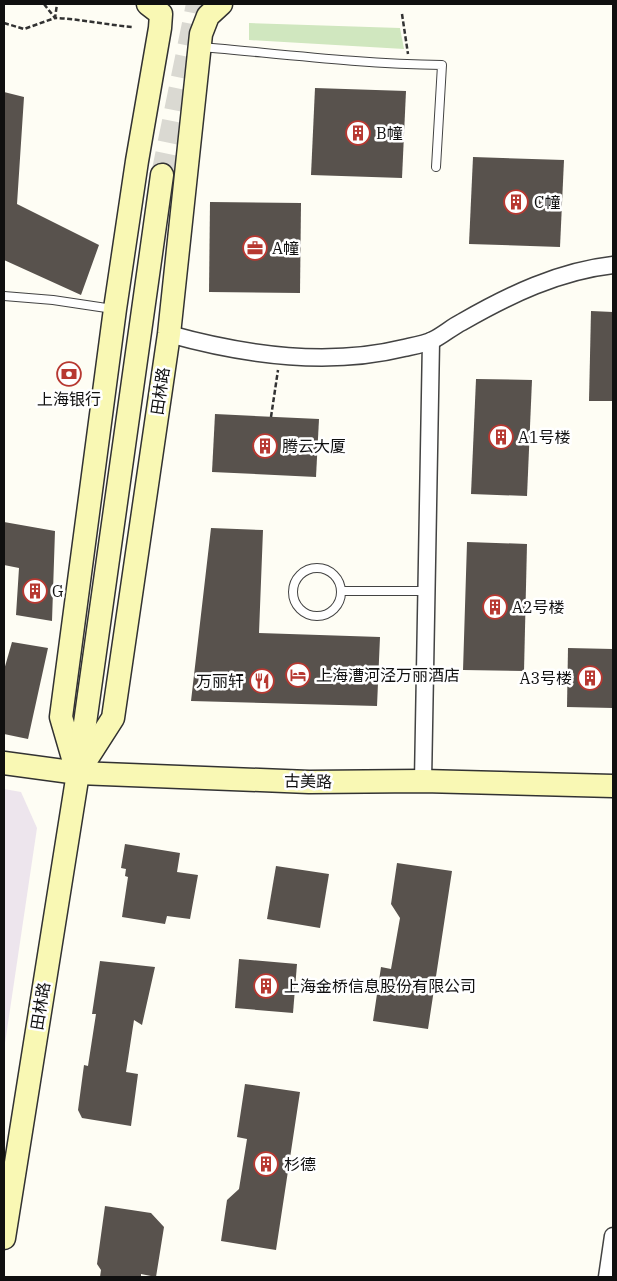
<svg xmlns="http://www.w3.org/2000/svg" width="617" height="1281" font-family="'IBM Plex Serif','Noto Sans SC',serif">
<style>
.industrial{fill:#ede5ed}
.green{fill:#d0e7bf}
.building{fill:#58524d}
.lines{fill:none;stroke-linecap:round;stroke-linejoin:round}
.secondary-tunnel{stroke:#dad9d2;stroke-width:22;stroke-dasharray:22 11;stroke-linecap:butt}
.lane-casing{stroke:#434343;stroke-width:10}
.street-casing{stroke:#434343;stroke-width:19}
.secondary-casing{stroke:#323232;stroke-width:25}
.path{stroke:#323232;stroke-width:2.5;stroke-dasharray:5 2.5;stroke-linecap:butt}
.lane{stroke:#fff;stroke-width:8}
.street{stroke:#fff;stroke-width:16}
.secondary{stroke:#f9f8b4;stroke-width:22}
.labels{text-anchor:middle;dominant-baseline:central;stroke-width:5;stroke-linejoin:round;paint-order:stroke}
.poi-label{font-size:16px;fill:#101010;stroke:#fff;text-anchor:start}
.street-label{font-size:16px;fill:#101010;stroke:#fff}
</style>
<rect width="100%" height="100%" fill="#fefdf4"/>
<polygon class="industrial" points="4,789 21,792 37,828 4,1050"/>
<polygon class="green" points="249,23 400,28 404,49 249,40"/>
<g class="building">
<polygon points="315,88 406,91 402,178 311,175"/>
<polygon points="4,92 24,97 17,204 99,245 81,295 4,260"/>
<polygon points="473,157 564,160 560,247 469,244"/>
<polygon points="210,202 301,203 300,293 209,292"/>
<polygon points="591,311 613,312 613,401 589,401"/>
<polygon points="476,379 532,380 527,496 471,494"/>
<polygon points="215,414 319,419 316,477 212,472"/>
<polygon points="4,522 55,531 52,621 16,615 19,568 4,565"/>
<polygon points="211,528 263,530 259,633 380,637 377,706 191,701"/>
<polygon points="467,542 527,544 524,671 463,670"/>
<polygon points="12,642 48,648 28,739 4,734 4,670"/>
<polygon points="568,648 613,649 613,708 567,707"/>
<polygon points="125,844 180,853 177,872 198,875 190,919 167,916 165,924 122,917 128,877 125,876 126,869 121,868"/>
<polygon points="397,863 452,871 428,1029 373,1021 381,967 391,969 400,918 391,904"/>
<polygon points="276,866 329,874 320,928 267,919"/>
<polygon points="239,959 297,964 293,1013 235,1008"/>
<polygon points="100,961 155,967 142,1025 134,1020 126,1072 138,1074 131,1126 82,1118 78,1110 84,1065 88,1066 96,1014 92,1014"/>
<polygon points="245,1084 300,1092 276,1250 221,1241 227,1200 239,1189 247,1139 237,1137"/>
<polygon points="105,1206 151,1213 164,1227 156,1277 141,1274 141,1277 100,1277 101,1270 97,1264"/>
</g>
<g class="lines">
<polyline class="secondary-tunnel" points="162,175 197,4"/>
<g class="lane-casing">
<g id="lane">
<path d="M202 47C282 54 362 64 442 65L436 167"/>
<polyline points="4,296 53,300 113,309"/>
<circle cx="317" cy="592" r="24"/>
<polyline points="341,591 426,591"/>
</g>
</g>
<g class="street-casing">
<g id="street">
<path d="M169 334C244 355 327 367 404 348 413 346 425 344 433 340 443 335 452 327 462 322 509 295 559 271 613 265"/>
<polyline points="423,781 431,341"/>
<polyline points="607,1277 613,1236"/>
</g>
</g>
<g class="secondary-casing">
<g id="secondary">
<polyline points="4,763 78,773 309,782 423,781 613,786"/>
<polyline points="75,765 61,717 115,309 137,161 160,28 161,14 148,4"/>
<polyline points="81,768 113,718 169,334 201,34 208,16 221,4"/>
<polyline points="4,1238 78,773 162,175"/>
</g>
</g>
<g class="path">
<path d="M44 4 55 18C81 19 107 25 133 27"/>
<polyline points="402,14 408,54"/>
<polyline points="4,23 24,29 55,18 57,4"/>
<polyline points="271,417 278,370"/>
</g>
<use href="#lane" class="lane"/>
<use href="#street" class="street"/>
<use href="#secondary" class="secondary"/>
</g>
<defs>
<g id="building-ring" transform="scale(1.25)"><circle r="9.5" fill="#fff" stroke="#b73831" stroke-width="1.5"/><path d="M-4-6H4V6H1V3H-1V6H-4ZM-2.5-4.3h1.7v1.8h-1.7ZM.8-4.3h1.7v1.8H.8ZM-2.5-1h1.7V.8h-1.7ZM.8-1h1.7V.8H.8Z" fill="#b73831"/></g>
<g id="office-ring" transform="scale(1.25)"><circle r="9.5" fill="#fff" stroke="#b73831" stroke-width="1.5"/><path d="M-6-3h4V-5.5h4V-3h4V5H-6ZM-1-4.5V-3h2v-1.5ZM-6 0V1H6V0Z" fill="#b73831"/></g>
<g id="bank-ring" transform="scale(1.25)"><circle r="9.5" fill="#fff" stroke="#b73831" stroke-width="1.5"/><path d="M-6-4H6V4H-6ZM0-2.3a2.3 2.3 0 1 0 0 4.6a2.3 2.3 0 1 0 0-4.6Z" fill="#b73831"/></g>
<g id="hotel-ring" transform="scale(1.25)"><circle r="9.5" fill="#fff" stroke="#b73831" stroke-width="1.5"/><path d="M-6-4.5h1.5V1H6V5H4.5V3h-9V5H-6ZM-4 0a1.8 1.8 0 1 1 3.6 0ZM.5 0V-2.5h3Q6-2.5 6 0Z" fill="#b73831"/></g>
<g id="restaurant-ring" transform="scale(1.25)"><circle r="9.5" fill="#fff" stroke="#b73831" stroke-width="1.5"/><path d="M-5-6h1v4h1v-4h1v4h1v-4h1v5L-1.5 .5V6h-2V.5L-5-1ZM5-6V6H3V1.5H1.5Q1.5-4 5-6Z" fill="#b73831"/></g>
</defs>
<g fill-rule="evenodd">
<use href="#building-ring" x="358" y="133"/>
<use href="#building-ring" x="516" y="202"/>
<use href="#office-ring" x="255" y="248"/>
<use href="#bank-ring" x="69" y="374"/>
<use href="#building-ring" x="501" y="437"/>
<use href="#building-ring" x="265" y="446"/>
<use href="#building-ring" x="35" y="591"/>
<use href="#building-ring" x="495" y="607"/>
<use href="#hotel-ring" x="298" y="675"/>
<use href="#building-ring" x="590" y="678"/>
<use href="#restaurant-ring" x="262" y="681"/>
<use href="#building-ring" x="266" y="986"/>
<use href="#building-ring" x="266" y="1164"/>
</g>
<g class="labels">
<g class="poi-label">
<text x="376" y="133">B幢</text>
<text x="534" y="202">C幢</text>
<text x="272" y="248">A幢</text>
<text x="69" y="399" text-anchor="middle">上海银行</text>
<text x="518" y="437">A1号楼</text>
<text x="282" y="446">腾云大厦</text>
<text x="52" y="591">G</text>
<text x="512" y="607">A2号楼</text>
<text x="316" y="675">上海漕河泾万丽酒店</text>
<text x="572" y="678" text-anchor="end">A3号楼</text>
<text x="244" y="681" text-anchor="end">万丽轩</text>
<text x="284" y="986">上海金桥信息股份有限公司</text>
<text x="284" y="1164">杉德</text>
</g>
<g class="street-label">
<text transform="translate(160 391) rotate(-82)">田林路</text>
<text transform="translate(308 781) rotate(1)">古美路</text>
<text transform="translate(40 1006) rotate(-81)">田林路</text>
</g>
</g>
<rect width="617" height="1281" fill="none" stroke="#101010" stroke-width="10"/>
</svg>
